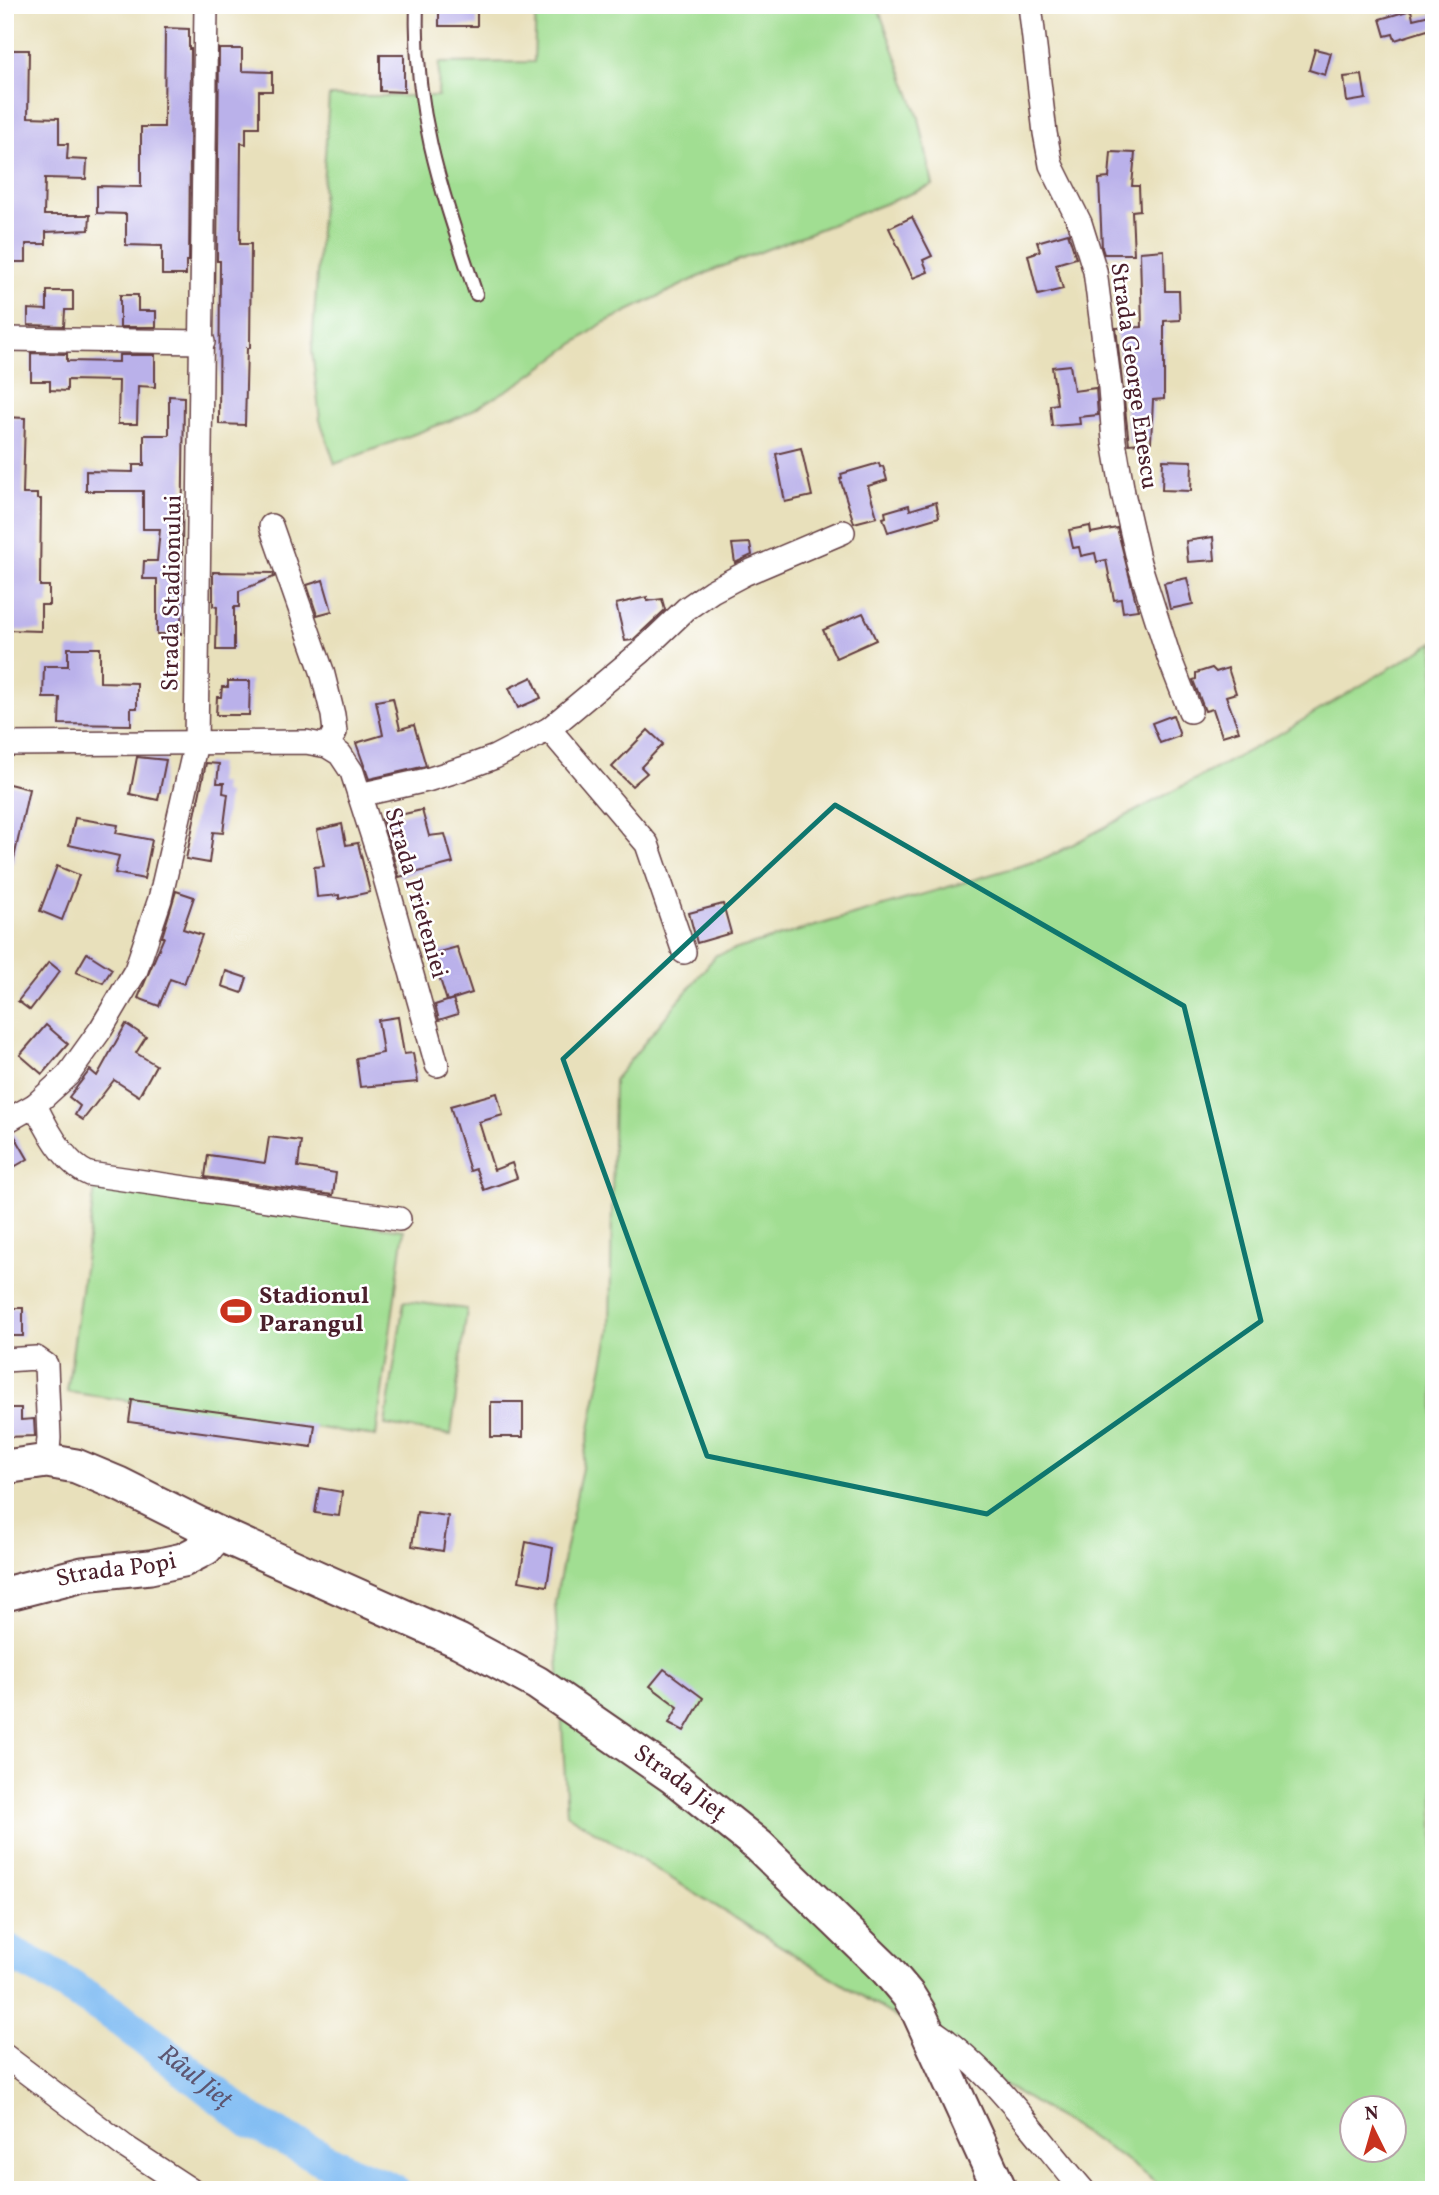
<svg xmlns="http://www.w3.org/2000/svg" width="1439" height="2195" font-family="Vollkorn,serif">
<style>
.green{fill:#a1de92;stroke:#767e5e;stroke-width:2;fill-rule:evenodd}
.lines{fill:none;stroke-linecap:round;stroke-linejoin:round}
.river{stroke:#80bcf3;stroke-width:35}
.building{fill:#bab1ea}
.lane-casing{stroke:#623c41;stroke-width:16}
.street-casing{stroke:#623c41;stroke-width:26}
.secondary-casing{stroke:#623c41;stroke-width:37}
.lane{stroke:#fff;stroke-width:12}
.street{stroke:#fff;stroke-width:23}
.secondary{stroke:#fff;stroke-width:33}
.marked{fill:none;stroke:#0f766e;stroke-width:5;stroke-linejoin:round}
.labels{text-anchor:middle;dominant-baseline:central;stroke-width:5;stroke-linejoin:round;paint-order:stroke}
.street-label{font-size:24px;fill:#4a1f2b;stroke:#fff}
.poi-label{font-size:24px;font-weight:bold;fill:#4a1f2b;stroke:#fff;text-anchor:start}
.water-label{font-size:26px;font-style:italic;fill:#5d5671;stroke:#fff}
</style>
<rect width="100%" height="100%" fill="#fff"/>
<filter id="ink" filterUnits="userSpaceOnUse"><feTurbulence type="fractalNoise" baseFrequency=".0143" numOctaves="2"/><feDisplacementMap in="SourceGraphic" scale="14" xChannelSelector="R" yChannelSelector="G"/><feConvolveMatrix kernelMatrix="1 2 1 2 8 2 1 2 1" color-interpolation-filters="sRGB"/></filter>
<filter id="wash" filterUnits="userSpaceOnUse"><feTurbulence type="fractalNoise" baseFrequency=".00686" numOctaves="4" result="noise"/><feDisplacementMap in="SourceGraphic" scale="28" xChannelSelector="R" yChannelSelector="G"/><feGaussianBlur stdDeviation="1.57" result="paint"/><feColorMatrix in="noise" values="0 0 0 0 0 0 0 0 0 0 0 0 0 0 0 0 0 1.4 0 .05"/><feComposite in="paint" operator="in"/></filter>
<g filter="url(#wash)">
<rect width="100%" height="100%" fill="#e8e0bb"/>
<g class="green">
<polygon points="536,5 877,5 919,118 933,185 711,271 603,323 521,382 462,416 335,464 320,420 312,350 329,96 438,96 439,63 534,62"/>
<path d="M1434 642V2190H1165L1122 2157 567 1814 555 1601 610 1330 614 1080 716 955 1047 858 1271 739ZM1352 2108H1394V2150H1352Z"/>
<polygon points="95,1188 404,1230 376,1436 67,1392"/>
<polygon points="404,1301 467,1309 451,1435 385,1425"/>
</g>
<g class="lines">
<path class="river" id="s1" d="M5 1950 43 1970 118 2017 252 2122 353 2174 392 2190"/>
</g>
<g id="blocks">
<g class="building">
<rect x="439" y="5" width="38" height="21"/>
<polygon points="1411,10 1413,19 1434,14 1434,28 1395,40 1393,34 1385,36 1380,19"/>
<polygon points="165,28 189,29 189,49 191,49 189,261 186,261 186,275 162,275 162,246 126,245 126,214 97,213 97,186 141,187 141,127 164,127"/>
<polygon points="219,49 242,49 242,71 272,72 272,91 259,91 259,127 246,127 246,144 241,143 240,244 251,244 250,348 247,348 245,425 219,424 220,261 217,261"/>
<polygon points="1315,49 1331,53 1325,75 1309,70"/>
<polygon points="5,50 29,50 28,117 59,118 59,144 68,144 67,159 87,160 86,179 45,178 44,215 90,215 89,230 46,232 46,244 26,244 26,262 5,262"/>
<polygon points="380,55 404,55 404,92 380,91"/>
<polygon points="1362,75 1366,99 1347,102 1344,77"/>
<polygon points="1111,152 1135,153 1132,186 1139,186 1140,210 1132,211 1134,254 1104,254 1102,248 1099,179 1109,178"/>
<polygon points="912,217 932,256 923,260 928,272 913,278 889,228"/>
<polygon points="1068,233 1076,258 1056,264 1063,289 1038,295 1028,255 1040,251 1037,242"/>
<polygon points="1164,250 1165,291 1179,291 1180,320 1164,321 1164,399 1153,400 1151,442 1129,444 1116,328 1142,327 1140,252"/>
<polygon points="47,291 73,291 73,310 65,310 64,326 28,325 28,309 47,310"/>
<polygon points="120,295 138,295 138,311 156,311 156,327 120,327"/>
<polygon points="31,353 67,354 67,361 119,362 119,355 155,355 155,387 138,386 137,424 118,424 119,381 67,380 67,391 50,390 50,381 31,381"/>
<polygon points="1070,365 1074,391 1096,388 1098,415 1079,417 1080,424 1052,426 1050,405 1057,404 1052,367"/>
<polygon points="169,396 184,397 181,634 157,634 157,579 143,579 144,561 157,561 160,529 143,529 143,491 86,491 86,471 133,472 133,465 144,465 144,435 169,435"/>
<polygon points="5,417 25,418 23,494 37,494 37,499 41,499 40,586 49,586 49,605 41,605 41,631 5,630"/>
<polygon points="801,448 812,496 785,502 776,454"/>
<polygon points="1163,460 1192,461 1191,491 1162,490"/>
<polygon points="879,463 880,467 883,466 887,480 868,486 877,517 854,523 840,479 842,478 841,474"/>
<polygon points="936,502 939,517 888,532 883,518 886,517 885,512 909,505 910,510"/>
<polygon points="1090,526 1091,533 1117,528 1138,610 1123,612 1121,599 1114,600 1106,560 1097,562 1095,553 1081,556 1079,547 1073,548 1069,530"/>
<polygon points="1213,537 1215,560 1188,562 1186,541"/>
<polygon points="750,543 752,555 735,563 732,544"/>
<polygon points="213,572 273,573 274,577 239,591 239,607 234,607 234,650 216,650 217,607 213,606"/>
<polygon points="1187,578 1193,604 1170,609 1164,583"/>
<polygon points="323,580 332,611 317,615 307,585"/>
<polygon points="647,597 647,601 662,599 665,610 633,640 625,641 616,604"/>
<polygon points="863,613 876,640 836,658 823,630"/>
<polygon points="68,648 100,648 100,682 137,683 137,708 131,708 131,725 59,724 60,698 43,698 44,666 68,666"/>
<polygon points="1212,668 1216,672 1228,668 1236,693 1226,696 1239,731 1222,736 1213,709 1205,711 1193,680 1196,679 1196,673"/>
<polygon points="532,677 541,698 518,708 509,688"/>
<polygon points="228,681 250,681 249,715 216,715 217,697 221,697 222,687 228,687"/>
<polygon points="393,698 400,729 414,725 426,766 369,779 356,743 383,735 376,701"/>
<polygon points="1173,715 1180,736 1160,743 1152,723"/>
<polygon points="648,730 663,744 641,767 647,773 632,786 612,767"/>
<polygon points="137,757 166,760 158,800 130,794"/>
<polygon points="206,763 219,764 217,783 224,783 223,793 228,794 223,833 213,832 209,863 186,859"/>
<polygon points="5,783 29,789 13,863 5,862"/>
<polygon points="422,810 429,836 445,834 453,863 399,877 382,819"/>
<polygon points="75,818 118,825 116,833 152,840 144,879 115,873 119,856 69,845"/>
<polygon points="342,824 346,845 358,843 370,892 339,899 339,895 317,897 314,867 324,866 317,830"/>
<polygon points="57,866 79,875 62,920 40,911"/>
<polygon points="176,891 194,897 183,929 202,935 184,984 170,979 159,1006 138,998 164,937 162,937"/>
<polygon points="723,904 731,933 697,943 689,913"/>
<polygon points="457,947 472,993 447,1001 432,954"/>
<polygon points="87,953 112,969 103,983 76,972"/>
<polygon points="49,962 60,971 30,1010 18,1001"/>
<polygon points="226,971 247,978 242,993 222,986"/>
<polygon points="453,999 458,1014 439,1020 435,1005"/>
<polygon points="398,1017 404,1054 413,1053 418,1082 360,1087 356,1058 383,1053 378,1020"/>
<polygon points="126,1024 146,1037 136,1053 156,1065 139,1096 114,1080 83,1120 75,1115 80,1106 69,1097 90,1070 97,1076"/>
<polygon points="46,1025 68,1044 42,1074 20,1055"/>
<polygon points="497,1093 503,1115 479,1122 494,1170 512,1163 517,1178 484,1190 476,1169 470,1171 450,1106"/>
<polygon points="13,1133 28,1159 5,1172 5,1136"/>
<polygon points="269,1137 301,1141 298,1167 336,1173 333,1195 205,1177 208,1155 265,1163"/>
<rect x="5" y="1308" width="18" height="28"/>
<polygon points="132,1400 315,1425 312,1447 129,1422"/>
<rect x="491" y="1402" width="32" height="35"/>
<polygon points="5,1408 21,1408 21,1420 34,1419 35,1436 5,1437"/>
<polygon points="319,1488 342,1492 339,1516 315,1513"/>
<polygon points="417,1512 448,1516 443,1551 412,1546"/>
<polygon points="526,1542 553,1548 547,1586 519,1581"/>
<polygon points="664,1669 703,1698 684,1731 669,1723 678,1707 650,1686"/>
</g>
</g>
</g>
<g filter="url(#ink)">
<use href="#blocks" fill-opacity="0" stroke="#623c41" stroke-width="2"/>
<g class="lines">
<g class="lane-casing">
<path id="lane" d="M417 5C413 113 443 195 476 294"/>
</g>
<g class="street-casing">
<g id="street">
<polyline points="1030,5 1045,133 1051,165 1080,223 1095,271 1110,388 1114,441 1123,493 1139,563 1169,657 1190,711"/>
<polyline points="5,339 203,342"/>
<polyline points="271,526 322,671 333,715 335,732 327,746"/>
<polyline points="549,729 647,844 684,952"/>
<polyline points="5,744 306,742 327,746 340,754 352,772 378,853 437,1065"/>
<polyline points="359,795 427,780 462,769 495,757 549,729 640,653 686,609 712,591 744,574 843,532"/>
<path d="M35 1105C46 1128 66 1165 89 1174L399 1219"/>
<polyline points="5,1122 35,1105 68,1075 101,1029 136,970 160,899 196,743 206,5"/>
<polyline points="5,1360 36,1358 46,1365 49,1438 47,1461"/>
<path d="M926 2026C991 2068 1033 2132 1083 2190"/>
<polyline points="5,2056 124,2146 191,2190"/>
</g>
</g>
<g class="secondary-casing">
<g id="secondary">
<path id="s2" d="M5 1467 47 1461 76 1466 119 1484 217 1533 459 1641 537 1683 673 1777 759 1846 887 1970 908 1995 918 2011 1000 2190"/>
<path id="s3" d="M5 1594 83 1574 150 1567 183 1560 206 1548 217 1533"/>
</g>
</g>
<use href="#lane" class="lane"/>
<use href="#street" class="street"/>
<use href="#secondary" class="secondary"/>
</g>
</g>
<path class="marked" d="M835 805 1184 1006 1261 1321 987 1514 707 1456 563 1059Z"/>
<defs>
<g id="stadium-bare" transform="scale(2.415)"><path d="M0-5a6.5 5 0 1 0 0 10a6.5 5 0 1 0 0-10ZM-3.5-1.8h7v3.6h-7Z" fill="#c8321e" stroke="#fff" stroke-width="2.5" paint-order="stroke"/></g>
</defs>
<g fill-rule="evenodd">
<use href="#stadium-bare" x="236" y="1311"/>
</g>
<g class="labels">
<g class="street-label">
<text transform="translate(1133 376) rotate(82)">Strada George Enescu</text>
<text transform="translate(173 593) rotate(-89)">Strada Stadionului</text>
<text transform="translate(415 893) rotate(74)">Strada Prieteniei</text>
<text stroke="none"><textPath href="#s3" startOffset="114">Strada Popi</textPath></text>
<text stroke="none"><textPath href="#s2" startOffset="756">Strada Jieț</textPath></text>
</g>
<g class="poi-label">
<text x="259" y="1297">Stadionul<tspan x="259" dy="28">Parangul</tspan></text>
</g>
<g class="water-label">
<text stroke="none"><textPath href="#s1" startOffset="229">Râul Jieț</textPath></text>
</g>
</g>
<rect width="1439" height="2195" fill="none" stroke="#fff" stroke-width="28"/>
<g transform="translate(1373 2129) rotate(355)"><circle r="33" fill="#ffffff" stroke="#b7a5aa" stroke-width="2"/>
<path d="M0-5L12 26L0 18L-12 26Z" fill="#c8321e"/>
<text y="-10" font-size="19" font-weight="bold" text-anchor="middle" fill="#4a1f2b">N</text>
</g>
</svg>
